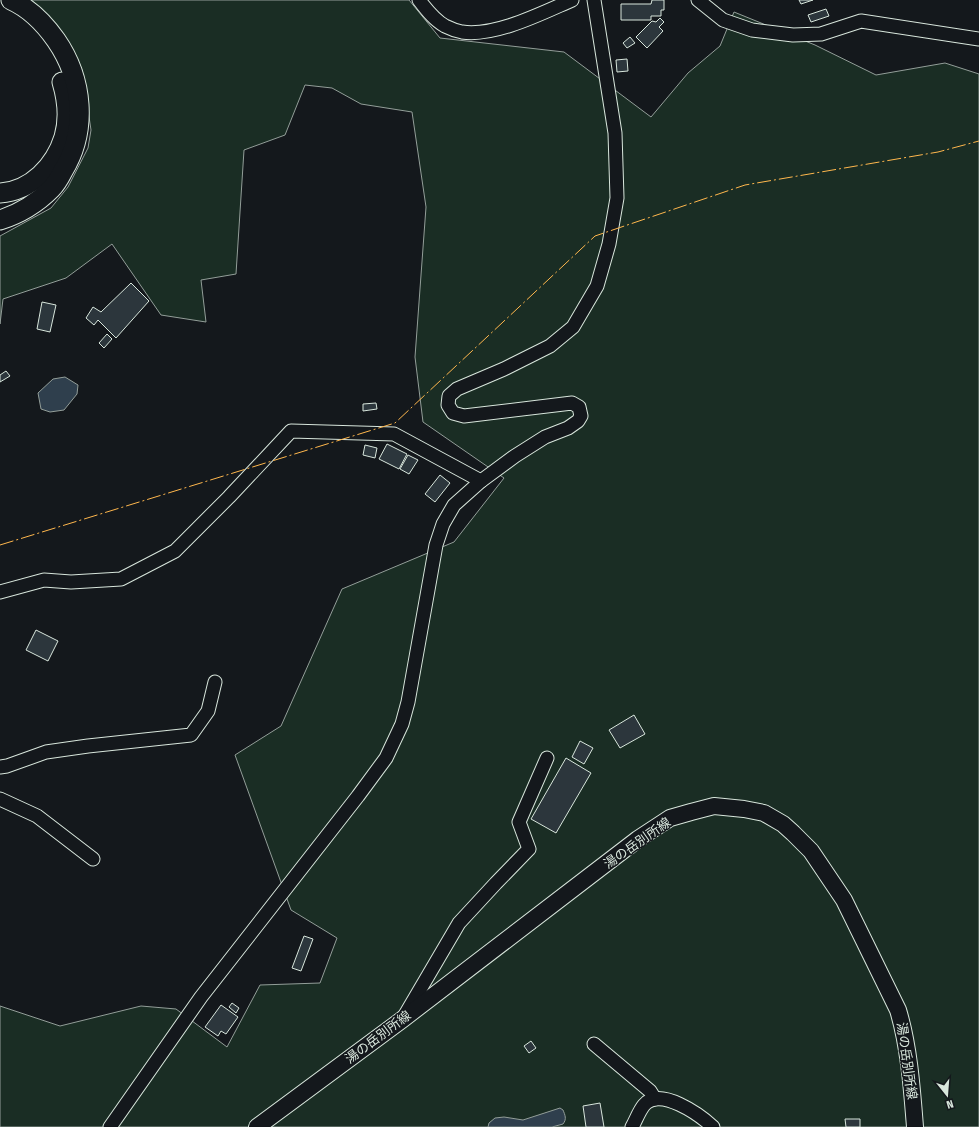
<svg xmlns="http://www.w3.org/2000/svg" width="979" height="1127" font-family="'Fira Sans Condensed','Noto Sans JP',sans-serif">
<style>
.green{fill:#1a2d24;stroke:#939e99}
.water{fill:#2f3f4d;stroke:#939e99}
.building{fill:#2c363c;stroke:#d8e6dc}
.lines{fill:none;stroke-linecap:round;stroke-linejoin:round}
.minor-casing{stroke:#d8e6dc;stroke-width:15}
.major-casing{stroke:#d8e6dc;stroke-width:18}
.highway-casing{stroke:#d8e6dc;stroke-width:21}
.minor{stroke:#14181c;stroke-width:13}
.major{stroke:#14181c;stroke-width:16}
.highway{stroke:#14181c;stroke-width:19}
.power{stroke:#ffb74d;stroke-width:1;stroke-dasharray:14 3 2 3;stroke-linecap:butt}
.labels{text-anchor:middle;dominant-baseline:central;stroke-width:3;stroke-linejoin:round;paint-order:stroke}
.street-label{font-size:13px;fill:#d8e6dc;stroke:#14181c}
</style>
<rect width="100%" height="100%" fill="#14181c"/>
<polygon class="green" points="26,0 409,0 440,38 564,52 651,117 688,73 720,46 734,12 815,45 876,75 945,63 979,74 979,1127 0,1127 0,1006 60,1026 141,1006 176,1009 227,1047 260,985 320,983 337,938 291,910 235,755 281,726 342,589 454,542 504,478 423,422 415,357 426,207 412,112 361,104 332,88 305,85 285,135 244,150 236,274 201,280 206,322 161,315 112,244 66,278 3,299 0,324 0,236 51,208 68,187 88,148 91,130 82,70 63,33"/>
<g class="water">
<polygon points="65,377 78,385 77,394 64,410 50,412 41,409 38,393 53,379"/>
<path d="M560 1108 563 1110C565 1115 567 1119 563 1124L552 1127H488L489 1123 495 1118 504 1117 523 1120Z"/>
</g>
<g class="building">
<polygon points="652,0 664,0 664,10 661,10 661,16 651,16 651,20 621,20 621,4 651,4"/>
<polygon points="799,0 813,0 801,4"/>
<polygon points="826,9 829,16 811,22 808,15"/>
<polygon points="660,18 664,22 659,27 663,31 647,48 636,37 652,21 656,22"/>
<polygon points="630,37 635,43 627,48 623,43"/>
<polygon points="627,59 628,71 617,72 616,60"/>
<polygon points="131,283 149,301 116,338 98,320 94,325 86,318 93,307 101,312"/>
<polygon points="42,302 56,305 50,332 37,329"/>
<polygon points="107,334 112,339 104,348 99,343"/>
<polygon points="6,371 10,376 0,382 0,375"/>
<polygon points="376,403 377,409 363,411 363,404"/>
<polygon points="387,444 407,454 399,469 379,459"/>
<polygon points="365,445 377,448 375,458 363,455"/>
<polygon points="408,455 418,460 409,474 400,469"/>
<polygon points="440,475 450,483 435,502 425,494"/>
<polygon points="36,630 58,641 48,661 26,650"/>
<polygon points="634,715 645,734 620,748 609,730"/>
<polygon points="580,741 593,748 584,764 572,757"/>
<polygon points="566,758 591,773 556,833 531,819"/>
<polygon points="304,936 313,939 301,971 292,968"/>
<polygon points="232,1003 239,1008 236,1013 229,1007"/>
<polygon points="221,1005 238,1017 226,1034 221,1031 218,1036 205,1027"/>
<polygon points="531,1041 536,1048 529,1053 524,1046"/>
<polygon points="600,1103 604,1127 586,1127 583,1106"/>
<polygon points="845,1119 860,1119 860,1127 846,1127"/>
</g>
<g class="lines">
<g class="minor-casing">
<g id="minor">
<path d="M419 0C426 9 434 20 445 26 449 28 457 31 462 32 495 37 542 13 572 0"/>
<polyline points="698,0 723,20 752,30 793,35 821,34 861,21 979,39"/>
<polyline points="0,592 44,580 71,582 121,579 175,551 229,497 291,431 394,434 481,481"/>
<polyline points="0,767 7,766 46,752 88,746 191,735 208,711 215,682"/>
<polyline points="0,799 37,816 93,859"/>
<polyline points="405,1015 459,923 496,883 529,849 519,822 547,758"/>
<polyline points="594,1044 650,1091 655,1099"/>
<polyline points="110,1127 201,997 358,796 386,758 402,724 408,702 436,545 443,524 454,505 481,481 515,456 545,437 568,428 578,421 581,416 579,407 572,403 464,416 453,413 448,405 449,396 457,389 504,369 550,346 573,327 597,286 609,244 617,198 615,133 594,0"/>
<path d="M632 1127C636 1120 639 1111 644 1105 660 1086 700 1115 713 1127"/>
</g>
</g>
<g class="major-casing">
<path id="major" d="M257 1127 403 1019 638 839 670 818 691 812 714 806 744 809 764 813 783 824 793 833 811 851 844 900 898 1010C909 1046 912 1089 915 1127"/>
</g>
<g class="highway-casing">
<g id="highway">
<path d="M0 193C31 191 55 166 64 137 69 120 67 99 62 82"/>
<path d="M0 220C19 214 37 203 51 189 56 184 60 177 63 171 88 130 83 79 56 40 44 23 29 8 11 0"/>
</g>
</g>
<use href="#minor" class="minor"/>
<use href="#major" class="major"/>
<use href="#highway" class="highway"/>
<polyline class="power" points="0,545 395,423 595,236 745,185 938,152 979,141"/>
</g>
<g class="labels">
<g class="street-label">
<text transform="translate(637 843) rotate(-35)">湯の岳別所線</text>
<text transform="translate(378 1037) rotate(-37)">湯の岳別所線</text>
<text transform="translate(907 1061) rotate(82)">湯の岳別所線</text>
</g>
</g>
<g transform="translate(947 1095) rotate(163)" stroke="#14181c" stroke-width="3" paint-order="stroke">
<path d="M0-3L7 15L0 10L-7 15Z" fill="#d8e6dc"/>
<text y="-6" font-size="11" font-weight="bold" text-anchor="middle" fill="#d8e6dc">N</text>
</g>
</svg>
